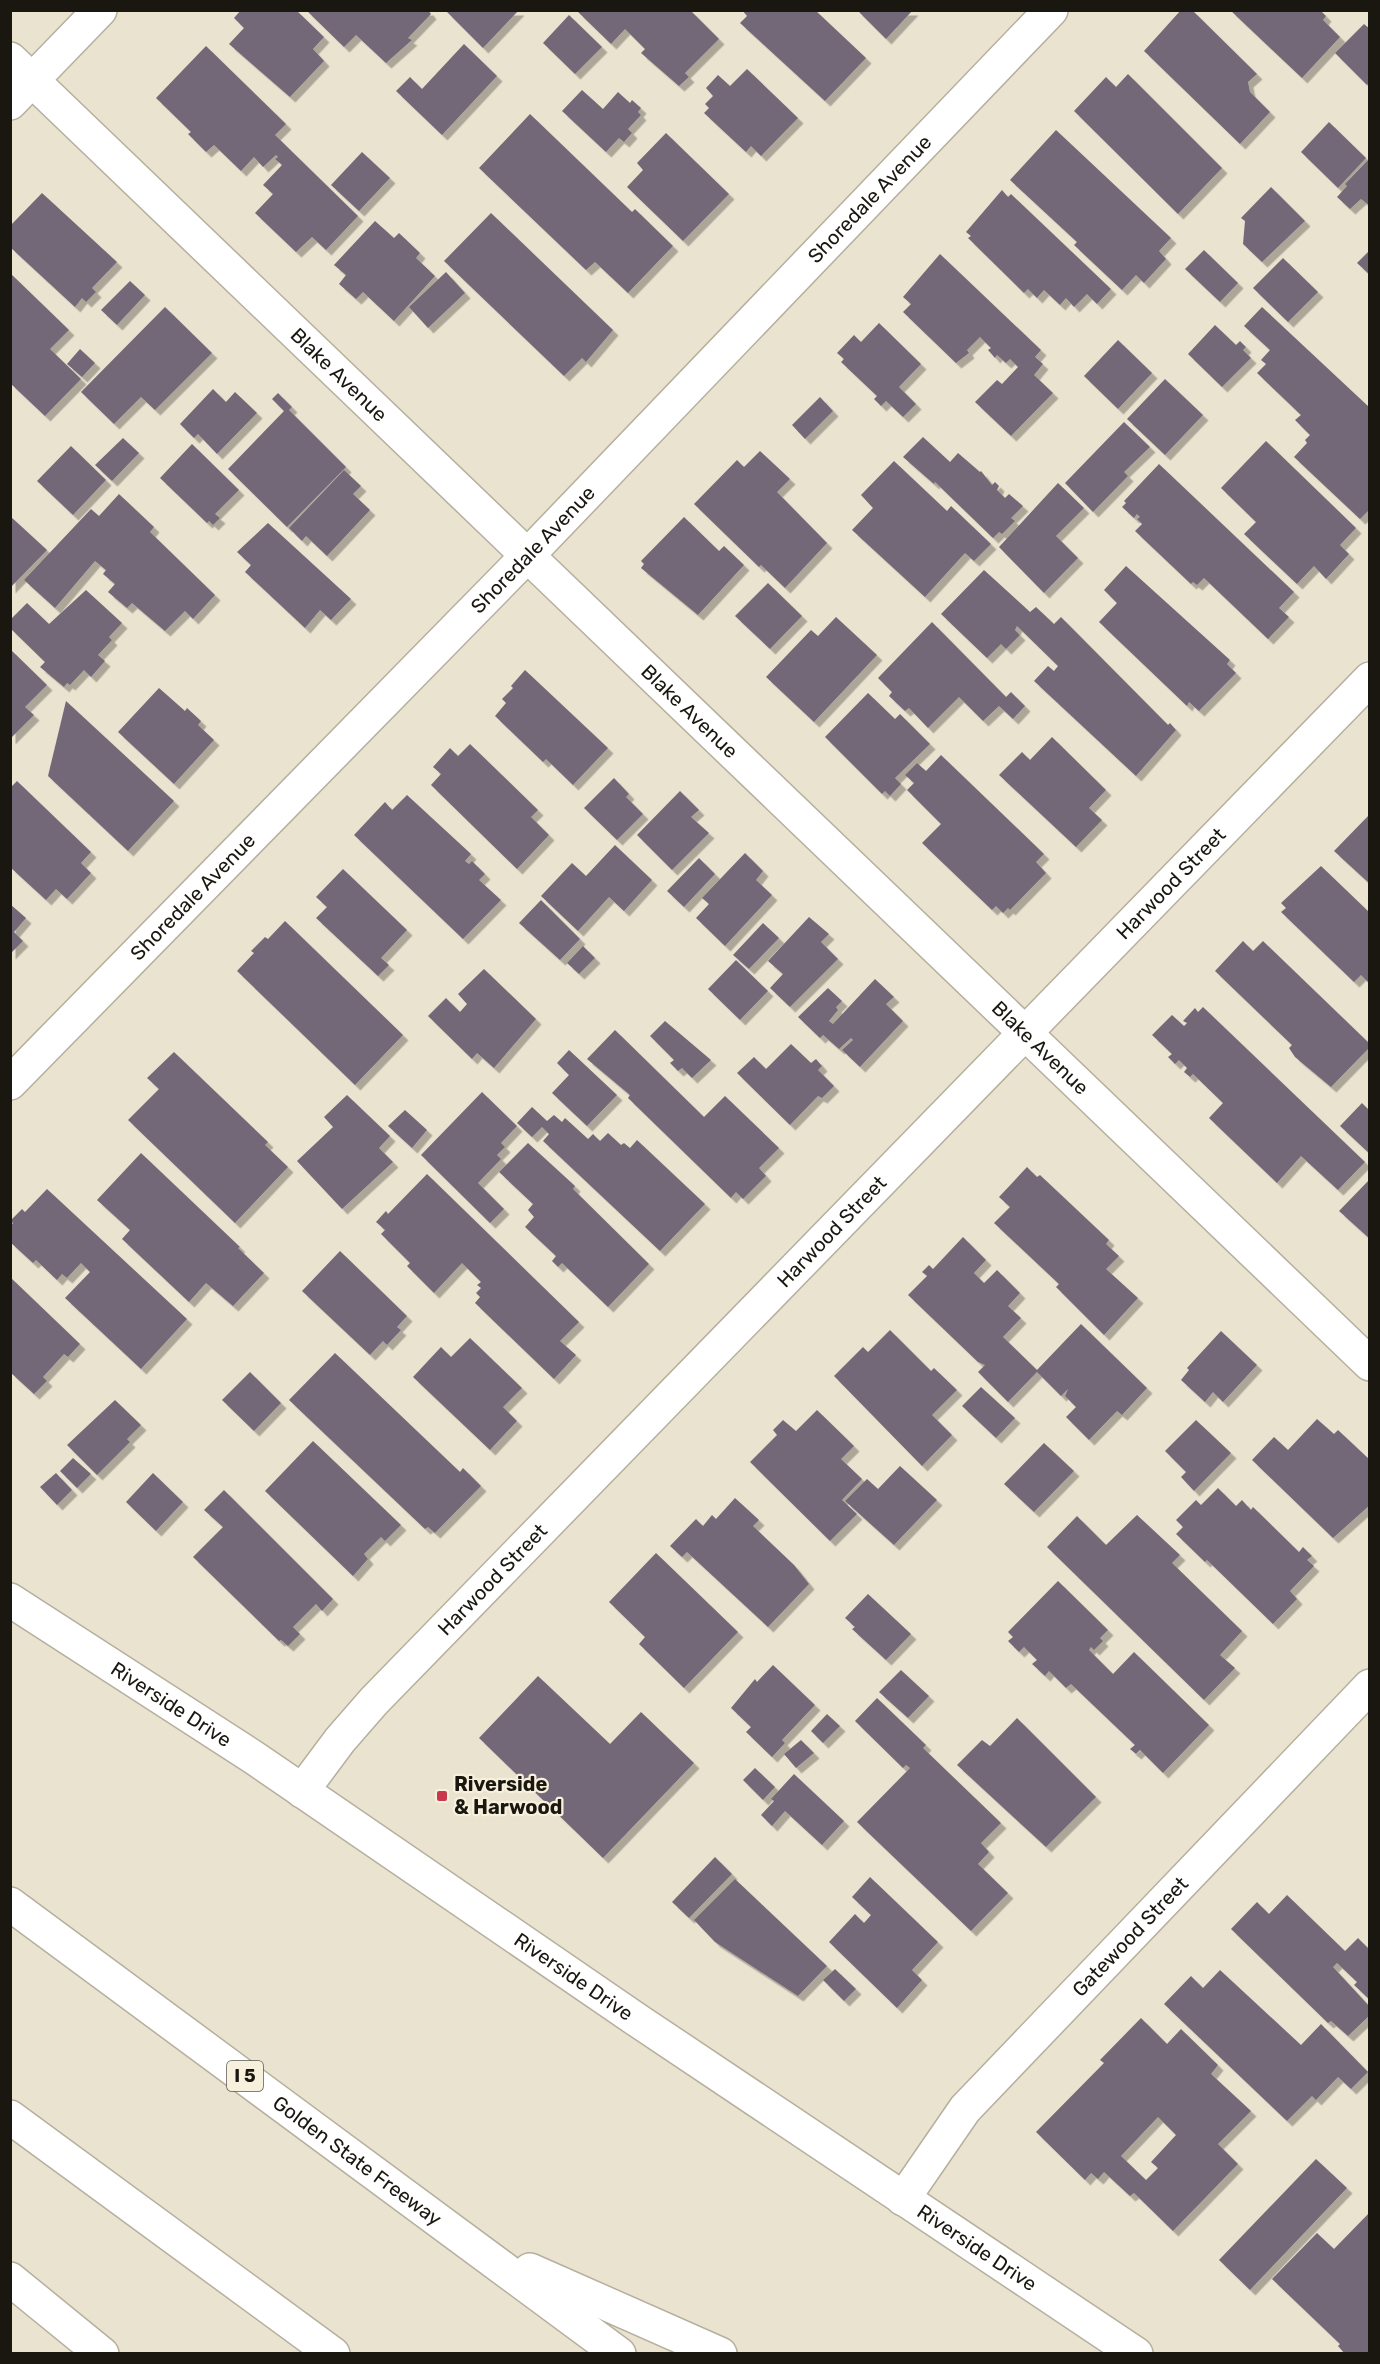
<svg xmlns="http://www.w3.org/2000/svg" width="1380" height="2364" font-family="Rubik,sans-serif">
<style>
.building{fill:#736877;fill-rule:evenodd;filter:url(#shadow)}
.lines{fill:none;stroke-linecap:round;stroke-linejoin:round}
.minor-casing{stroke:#b6af9e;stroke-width:36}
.secondary-casing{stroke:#b6af9e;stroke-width:36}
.motorway-casing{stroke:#b6af9e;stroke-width:36}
.minor{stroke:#fff;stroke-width:33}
.secondary{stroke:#fff;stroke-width:33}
.motorway{stroke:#fff;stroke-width:33}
.poi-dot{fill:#c9394c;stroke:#f7f0dd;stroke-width:2}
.labels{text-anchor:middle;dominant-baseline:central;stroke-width:4.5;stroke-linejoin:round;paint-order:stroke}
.shield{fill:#f7f0dd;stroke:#5c584e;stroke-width:1.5}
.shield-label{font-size:18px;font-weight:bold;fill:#191710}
.street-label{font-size:20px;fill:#191710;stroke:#f7f0dd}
.poi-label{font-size:20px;font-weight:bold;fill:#191710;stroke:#f7f0dd;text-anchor:start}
</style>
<defs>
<filter id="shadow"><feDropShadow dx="5.5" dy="5.5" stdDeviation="0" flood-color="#0004"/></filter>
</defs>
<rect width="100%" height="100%" fill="#eae3d0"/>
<g class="building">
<polygon points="241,10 296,10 324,37 313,49 324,61 290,97 229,44 244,28 234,18"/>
<polygon points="306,10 428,10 431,14 408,38 412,40 386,63 356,35 344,47"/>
<polygon points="448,10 519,10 483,48 447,12"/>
<polygon points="579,10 690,10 719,39 685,73 689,77 679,86 641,53 645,49 625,29 611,44 578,12"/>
<polygon points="742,10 815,10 866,58 825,101 740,23 747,16"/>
<polygon points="857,10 913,10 886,39"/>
<polygon points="1181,10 1192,10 1257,74 1248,82 1250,92 1270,112 1240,144 1144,51"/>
<polygon points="1230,10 1320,10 1326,16 1323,20 1340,37 1302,78"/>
<polygon points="569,15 602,47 575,74 543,43"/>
<polygon points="1364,24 1370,29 1370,82 1367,85 1335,53"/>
<polygon points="464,44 497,76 442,135 396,91 410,77 422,89"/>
<polygon points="206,46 286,124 275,135 358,216 326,250 312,237 296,252 255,213 273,194 263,185 282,165 275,159 278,157 276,155 263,167 254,157 241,171 214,145 206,152 188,134 191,132 156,98"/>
<polygon points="747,69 798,118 761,156 751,146 746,152 704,113 709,108 705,104 713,96 706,88 718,75 730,86"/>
<polygon points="1128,74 1222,168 1178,214 1074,111 1106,77 1116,87"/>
<polygon points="582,90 603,109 618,92 630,103 632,100 641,108 638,112 641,115 628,129 632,133 624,142 619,138 606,152 562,111"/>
<polygon points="530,114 632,212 635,209 673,246 628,293 595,262 586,270 479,168"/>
<polygon points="1329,122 1366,158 1338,188 1301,152"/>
<polygon points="1056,130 1171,238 1159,251 1166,259 1144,283 1136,275 1122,290 1074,245 1077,242 1010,180"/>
<polygon points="666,133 729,194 683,241 627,187 643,170 637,163"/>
<polygon points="362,152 390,178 359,211 331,185"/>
<polygon points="1370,158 1370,206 1361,199 1350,209 1337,197 1347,186 1345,184"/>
<polygon points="1271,187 1305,221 1262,262 1243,244 1245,221 1241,218"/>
<polygon points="1002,190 1008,197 1011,194 1111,289 1097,304 1087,294 1074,307 1066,298 1060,305 1044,290 1037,298 1028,289 1024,293 968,238 971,236 966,232"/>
<polygon points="42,193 117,262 92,288 96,292 86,302 82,298 75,307 10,247 10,226"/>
<polygon points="491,213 613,330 586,362 582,358 564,376 444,261"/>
<polygon points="375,221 394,238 399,233 420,253 416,258 435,276 394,321 363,292 356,299 339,284 346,275 334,265"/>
<polygon points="1204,250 1238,283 1220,302 1185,269"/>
<polygon points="1370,250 1370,275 1357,263"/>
<polygon points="940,254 1041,350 1035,357 1043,364 1034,375 1053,393 1011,436 975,402 997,380 1002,384 1018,367 1010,359 1006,363 997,355 995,358 988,350 991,348 980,337 967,350 969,353 956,363 903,312 911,304 903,297"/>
<polygon points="1283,258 1318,292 1288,322 1253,288"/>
<polygon points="446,272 465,293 428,328 409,307"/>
<polygon points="10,273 69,330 50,349 81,379 45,416 10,383"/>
<polygon points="130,281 145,295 117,325 101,310"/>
<polygon points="165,307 212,353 155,410 141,397 114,424 81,392"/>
<polygon points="1262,307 1370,408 1370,509 1360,519 1294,457 1307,443 1305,440 1310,435 1295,420 1301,415 1257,373 1266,364 1261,360 1270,350 1244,326"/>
<polygon points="879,323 921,364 899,387 916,404 903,417 886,401 881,406 874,399 877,396 841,362 844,359 837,353 854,335 861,342"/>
<polygon points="1215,325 1236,345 1240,341 1246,347 1243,350 1251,358 1222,387 1188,354"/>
<polygon points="1118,340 1152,373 1118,409 1084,376"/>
<polygon points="80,349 95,363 82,377 67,364"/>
<polygon points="1165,379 1203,415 1165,455 1127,419"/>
<polygon points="213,389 226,402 235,392 257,413 217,454 198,434 194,438 180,424"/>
<polygon points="278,393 292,407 289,410 346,467 287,527 228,469 284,411 272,399"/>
<polygon points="820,397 833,411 805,439 792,425"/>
<polygon points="1124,422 1150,447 1124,472 1128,476 1093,512 1065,483"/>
<polygon points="923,437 950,462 958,453 980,472 981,471 992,485 995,482 999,486 997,490 1005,498 1009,494 1023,506 1011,518 1015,521 1002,534 999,532 993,538 935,482 934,484 903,457"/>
<polygon points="123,438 139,453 112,481 95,465"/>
<polygon points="1266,441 1356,528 1340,545 1349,554 1326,579 1314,566 1297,584 1244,534 1256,522 1221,488"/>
<polygon points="192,444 239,490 215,514 220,518 213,525 209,521 207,523 160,478"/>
<polygon points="71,446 106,480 73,515 37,481"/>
<polygon points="760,451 790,479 777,492 827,543 785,588 761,565 759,567 694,504 737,460 744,467"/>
<polygon points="894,461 947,511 951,506 991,544 974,561 965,553 925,597 852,530 873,508 861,495"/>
<polygon points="1159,464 1294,592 1279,608 1289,617 1268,639 1204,578 1197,585 1193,582 1191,584 1135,531 1142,524 1137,519 1140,517 1137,514 1134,518 1122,507 1126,503 1124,501"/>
<polygon points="344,470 361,486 353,494 370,510 327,556 306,536 302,541 289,528"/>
<polygon points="1058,483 1084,508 1056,536 1078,558 1044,593 999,547"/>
<polygon points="119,494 154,527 150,532 215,595 193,619 185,611 165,631 132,603 127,608 108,592 115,584 103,574 106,570 95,561 55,608 24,580 91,509 99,516"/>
<polygon points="10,516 47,550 10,588"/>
<polygon points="684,517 719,551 724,546 744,565 698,615 641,568 644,564 641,561"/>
<polygon points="268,523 351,599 331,620 320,610 305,628 245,572 251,565 237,552"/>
<polygon points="1126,566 1230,660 1227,664 1236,673 1199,711 1189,702 1187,706 1099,622 1117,603 1104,590"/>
<polygon points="984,570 1030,612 1036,607 1054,624 1061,617 1168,725 1170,723 1176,730 1136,776 1034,681 1048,666 1054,671 1058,666 1017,626 1015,630 1020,635 1006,649 1001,644 987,658 941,614"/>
<polygon points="768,583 802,616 770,649 735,616"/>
<polygon points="86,590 122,623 109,637 112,640 98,655 105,661 91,677 84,670 70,685 67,683 64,687 40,667 45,662 10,628 10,620 27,603 49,624"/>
<polygon points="836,617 877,655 814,722 766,677 811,630 818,636"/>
<polygon points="932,622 1006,697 1011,692 1025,706 1013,719 999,706 983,721 959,697 928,728 909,708 905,711 889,696 892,692 878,678"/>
<polygon points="10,649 47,685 25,707 34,715 10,739"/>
<polygon points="525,670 608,748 573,785 546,759 543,762 495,716 506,703 502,699 513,688 511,686"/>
<polygon points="159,688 185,711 187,708 201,721 198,725 214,740 174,784 118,732"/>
<polygon points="868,693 895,719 900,714 930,744 895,778 901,784 890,796 885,791 882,794 825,737"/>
<polygon points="66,701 174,801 128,851 48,776"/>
<polygon points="1052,737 1106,790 1089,808 1102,820 1076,847 999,775 1022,752 1030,760"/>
<polygon points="470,744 538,810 531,817 549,835 517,869 431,785 441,774 433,767 450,748 458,756"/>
<polygon points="941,755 1044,854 1036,862 1046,873 1010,910 1008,908 1003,913 996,906 992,910 922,843 941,824 907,790 914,783 905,775 917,763 926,771"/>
<polygon points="614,778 629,794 626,797 643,814 617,840 584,808"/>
<polygon points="17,781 91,852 81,863 91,873 67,899 56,889 46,900 10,867 10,788"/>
<polygon points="680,791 699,810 691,817 709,833 672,870 637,835"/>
<polygon points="407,795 471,854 465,861 469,864 472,861 485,874 479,880 501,900 463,939 354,835 385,802 392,810"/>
<polygon points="1370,814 1370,884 1334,851"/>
<polygon points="615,845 652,880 624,911 609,897 578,931 541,896 572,863 586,876"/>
<polygon points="745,853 763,871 756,880 772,895 725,946 696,918 709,904 702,898"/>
<polygon points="699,858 715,874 684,907 667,891"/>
<polygon points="1321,866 1370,913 1370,984 1361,975 1354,982 1281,912 1286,908 1281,903"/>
<polygon points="343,869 407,930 381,958 389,965 378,976 316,918 327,907 316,897"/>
<polygon points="541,900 580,939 560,960 519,923"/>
<polygon points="10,904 26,918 14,932 23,941 10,954"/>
<polygon points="809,917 829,934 821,942 838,959 790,1007 770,988 783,974 768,961"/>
<polygon points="285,921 403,1035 355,1085 237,971 254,953 251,951 265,937 268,939"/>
<polygon points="763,923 779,938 749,969 733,955"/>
<polygon points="1243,941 1253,951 1263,941 1370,1044 1370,1047 1331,1087 1295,1057 1289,1048 1292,1045 1215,971"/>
<polygon points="583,946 595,958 579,974 567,963"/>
<polygon points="736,960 768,991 740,1020 708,989"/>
<polygon points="484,969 536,1019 494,1068 477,1053 472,1059 428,1016 446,998 460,1012 467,1004 458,994"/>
<polygon points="875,979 894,997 886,1004 903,1021 860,1067 842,1050 853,1040 851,1038 839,1049 823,1035 820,1038 798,1017 828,988 842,1001 836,1007 838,1010 829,1021 833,1024"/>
<polygon points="1203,1007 1365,1162 1338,1190 1301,1156 1277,1183 1209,1118 1223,1103 1193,1074 1190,1077 1184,1072 1187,1068 1179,1060 1175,1064 1168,1057 1172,1054 1152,1035 1172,1015 1184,1026 1187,1023 1183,1021 1195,1008 1198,1012"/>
<polygon points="665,1021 711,1060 692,1078 682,1068 678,1071 670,1063 674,1060 650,1036"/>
<polygon points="615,1030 704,1117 725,1096 779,1148 759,1168 766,1176 743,1199 736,1192 731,1198 628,1098 630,1095 587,1059"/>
<polygon points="791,1044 811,1063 816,1059 822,1066 818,1070 834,1086 822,1098 818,1096 790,1125 737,1073 754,1057 766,1069"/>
<polygon points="569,1050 617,1095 587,1126 552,1093 569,1075 557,1063"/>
<polygon points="174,1052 268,1142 265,1145 288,1167 235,1223 128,1120 159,1089 147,1078"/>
<polygon points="482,1092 517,1126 501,1143 505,1147 497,1155 501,1159 478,1183 504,1209 490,1223 421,1155"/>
<polygon points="347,1095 390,1136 379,1148 393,1162 342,1209 297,1161 333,1127 324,1117"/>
<polygon points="1362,1103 1370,1111 1370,1154 1340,1126"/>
<polygon points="532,1107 547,1121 554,1115 562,1122 565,1118 588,1139 593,1134 600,1141 608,1133 621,1145 624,1143 630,1148 637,1140 705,1204 660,1251 543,1141 549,1134 542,1127 532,1137 517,1123"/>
<polygon points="405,1110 427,1130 412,1148 388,1126"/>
<polygon points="528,1143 575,1186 573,1189 649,1264 608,1307 562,1263 558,1267 552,1261 556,1256 525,1227 534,1217 528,1210 533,1204 499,1172"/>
<polygon points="141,1153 240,1247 238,1248 264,1273 233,1306 206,1283 189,1302 122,1239 130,1230 97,1200"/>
<polygon points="1027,1167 1037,1177 1040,1175 1109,1240 1106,1244 1119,1256 1106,1269 1138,1298 1104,1335 1056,1287 1059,1284 994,1223 1010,1207 999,1197"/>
<polygon points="427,1174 579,1322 560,1341 576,1355 554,1379 475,1303 480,1297 476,1293 481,1288 477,1285 481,1282 462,1263 434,1293 407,1266 410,1263 381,1234 385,1230 376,1222 386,1211 388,1214"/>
<polygon points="1370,1179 1370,1239 1339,1211"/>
<polygon points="47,1189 187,1319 141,1369 65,1298 90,1272 81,1263 67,1278 62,1274 57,1280 36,1260 33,1263 10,1242 10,1226 13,1223 10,1221 22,1209 25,1212"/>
<polygon points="963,1237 986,1260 974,1273 984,1283 997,1270 1020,1293 1008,1306 1021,1318 1003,1337 1037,1370 1081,1324 1147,1388 1122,1415 1117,1411 1089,1440 1066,1417 1076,1407 1065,1396 1068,1389 1061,1396 1037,1372 1008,1402 978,1372 985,1365 978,1362 908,1295 927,1276 922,1272 929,1265 933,1269"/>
<polygon points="340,1251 407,1316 397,1327 401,1330 387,1345 383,1341 370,1355 302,1291"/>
<polygon points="10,1277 80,1344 68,1357 64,1354 43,1377 47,1381 34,1394 10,1372"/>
<polygon points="890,1330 931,1371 934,1368 957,1390 932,1415 952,1435 922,1466 834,1376 863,1347 868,1352"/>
<polygon points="1221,1331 1257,1365 1223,1402 1213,1392 1205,1402 1181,1380 1189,1370 1187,1368"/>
<polygon points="470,1338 522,1388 503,1407 517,1421 490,1450 413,1377 441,1347 451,1357"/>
<polygon points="335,1353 460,1472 463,1468 481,1486 435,1533 428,1527 425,1529 289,1400"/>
<polygon points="250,1372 281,1403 254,1431 222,1400"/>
<polygon points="981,1387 1015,1418 996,1438 962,1406"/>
<polygon points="115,1400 141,1425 127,1439 130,1442 97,1475 67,1445"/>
<polygon points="817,1410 854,1446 841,1459 862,1479 842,1500 857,1514 830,1541 750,1462 777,1435 773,1430 783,1420 796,1431"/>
<polygon points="1317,1419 1334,1434 1338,1430 1370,1460 1370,1505 1333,1538 1252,1460 1274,1437 1288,1450"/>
<polygon points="1196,1420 1231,1453 1194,1491 1181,1477 1186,1472 1165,1451"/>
<polygon points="313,1441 401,1525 385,1541 381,1537 364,1554 368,1559 353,1576 265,1491"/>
<polygon points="1044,1443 1074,1471 1034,1512 1004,1484"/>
<polygon points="73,1458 91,1474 77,1488 60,1471"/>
<polygon points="900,1466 937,1500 894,1545 845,1501 867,1479 878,1489"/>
<polygon points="56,1473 72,1490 57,1505 40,1487"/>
<polygon points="153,1473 183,1502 156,1531 126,1502"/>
<polygon points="1218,1488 1236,1506 1242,1500 1251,1510 1253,1507 1299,1552 1303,1547 1312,1556 1307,1560 1314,1566 1290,1591 1297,1599 1273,1624 1207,1560 1205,1562 1176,1534 1183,1527 1176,1520 1196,1500 1201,1505"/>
<polygon points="224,1490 333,1599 322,1611 316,1604 293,1627 300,1634 288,1646 281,1640 279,1641 193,1557 223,1527 204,1510"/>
<polygon points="735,1498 759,1520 753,1526 794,1565 809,1584 768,1627 687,1552 682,1557 670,1546 696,1519 703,1526 712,1515 716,1519"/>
<polygon points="1137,1515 1180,1555 1172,1563 1242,1631 1220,1655 1235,1668 1204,1700 1047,1547 1077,1516 1106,1545"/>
<polygon points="656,1553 738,1632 684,1688 639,1644 645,1637 609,1602"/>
<polygon points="1058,1581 1108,1630 1100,1638 1103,1641 1094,1650 1091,1647 1089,1650 1113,1674 1134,1652 1209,1725 1163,1773 1140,1750 1136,1754 1130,1749 1135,1745 1071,1684 1066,1688 1049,1671 1045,1676 1032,1664 1037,1660 1024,1647 1019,1652 1008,1641 1013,1637 1008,1632"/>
<polygon points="868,1594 911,1634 886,1660 852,1629 855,1627 845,1618"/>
<polygon points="773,1665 815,1705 782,1740 785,1743 772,1757 746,1732 751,1727 731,1708 755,1679 757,1682"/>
<polygon points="901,1670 929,1696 908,1718 879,1692"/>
<polygon points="538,1676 610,1744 641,1712 694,1763 603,1858 479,1738"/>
<polygon points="877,1698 926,1745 923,1748 1001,1823 981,1843 989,1852 978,1864 1008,1893 971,1931 857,1822 910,1768 906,1765 903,1768 855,1721"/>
<polygon points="827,1714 840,1726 823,1743 811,1731"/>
<polygon points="1017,1718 1096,1797 1046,1847 957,1765 982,1740 990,1746"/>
<polygon points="801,1740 814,1753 796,1768 784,1754"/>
<polygon points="755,1768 775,1787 763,1800 743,1780"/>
<polygon points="794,1774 844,1821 822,1845 785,1811 772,1826 761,1815 774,1801 771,1799"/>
<polygon points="715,1857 732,1874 689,1918 672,1902"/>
<polygon points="870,1877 938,1942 912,1970 922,1980 897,2008 829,1942 855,1914 864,1923 871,1915 852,1897"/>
<polygon points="735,1879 827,1966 798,1996 715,1942 694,1920"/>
<polygon points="1287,1895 1345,1951 1358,1938 1370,1950 1370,2000 1354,1985 1357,1982 1337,1963 1333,1967 1370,2007 1370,2015 1348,2036 1331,2021 1328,2023 1231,1929 1257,1902 1269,1914"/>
<polygon points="835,1969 856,1989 844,2001 823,1980"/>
<polygon points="1220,1970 1301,2045 1321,2024 1368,2072 1351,2089 1338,2077 1316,2100 1312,2096 1287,2121 1164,2004 1191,1976 1203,1988"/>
<path d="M1141 2018 1167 2044 1181 2029 1218 2065 1211 2074 1251 2111 1218 2144 1238 2164 1173 2231 1134 2193 1130 2196 1104 2172 1098 2179 1091 2173 1085 2180 1036 2132 1104 2063 1100 2060ZM1158 2117 1176 2135 1151 2162 1158 2168 1146 2180 1121 2156Z"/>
<polygon points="1316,2159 1347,2188 1250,2290 1219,2260"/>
<polygon points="1370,2212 1370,2354 1345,2354 1338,2346 1340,2344 1272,2279 1317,2233 1334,2249"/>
</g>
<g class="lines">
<g class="minor-casing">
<g id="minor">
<path id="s1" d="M10 59 1370 1364"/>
<polyline points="10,103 100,10"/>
<path id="s2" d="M10 1083 528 555 1051 10"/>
<path id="s3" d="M302 1791 340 1740 374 1701 1370 679"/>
<path id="s4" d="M903 2199 965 2109 1370 1686"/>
</g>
</g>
<g class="secondary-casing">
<g id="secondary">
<path id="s5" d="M10 1600 256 1759 640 2022 1136 2354"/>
</g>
</g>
<g class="motorway-casing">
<g id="motorway">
<path id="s6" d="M10 1904 619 2354"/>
<polyline points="10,2117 333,2354"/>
<polyline points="530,2270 720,2354"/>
<polyline points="10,2279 102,2354"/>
</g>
</g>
<use href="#minor" class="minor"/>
<use href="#secondary" class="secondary"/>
<use href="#motorway" class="motorway"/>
</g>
<rect class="poi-dot" x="436" y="1790" width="12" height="12" rx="3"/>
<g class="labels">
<rect class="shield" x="227" y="2061" width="36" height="30" rx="4.5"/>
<g class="shield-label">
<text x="245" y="2076">I 5</text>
</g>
<g class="street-label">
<text stroke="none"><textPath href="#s2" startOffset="1233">Shoredale Avenue</textPath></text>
<text stroke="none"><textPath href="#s1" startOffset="456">Blake Avenue</textPath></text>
<text stroke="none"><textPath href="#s2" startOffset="747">Shoredale Avenue</textPath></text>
<text stroke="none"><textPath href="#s1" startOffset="942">Blake Avenue</textPath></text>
<text stroke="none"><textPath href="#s3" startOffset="1257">Harwood Street</textPath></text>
<text stroke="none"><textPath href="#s2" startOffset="261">Shoredale Avenue</textPath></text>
<text stroke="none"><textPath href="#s1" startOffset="1428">Blake Avenue</textPath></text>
<text stroke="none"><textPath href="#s3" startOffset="771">Harwood Street</textPath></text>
<text stroke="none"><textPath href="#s3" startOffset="285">Harwood Street</textPath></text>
<text stroke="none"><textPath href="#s5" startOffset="192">Riverside Drive</textPath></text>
<text stroke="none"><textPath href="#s4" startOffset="348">Gatewood Street</textPath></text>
<text stroke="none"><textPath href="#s5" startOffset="678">Riverside Drive</textPath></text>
<text stroke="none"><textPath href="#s6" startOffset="432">Golden State Freeway</textPath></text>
<text stroke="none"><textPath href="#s5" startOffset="1164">Riverside Drive</textPath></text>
</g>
<g class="poi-label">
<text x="454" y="1784">Riverside<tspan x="454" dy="23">&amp; Harwood</tspan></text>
</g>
</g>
<rect width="1380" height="2364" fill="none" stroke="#191710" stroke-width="24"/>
</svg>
